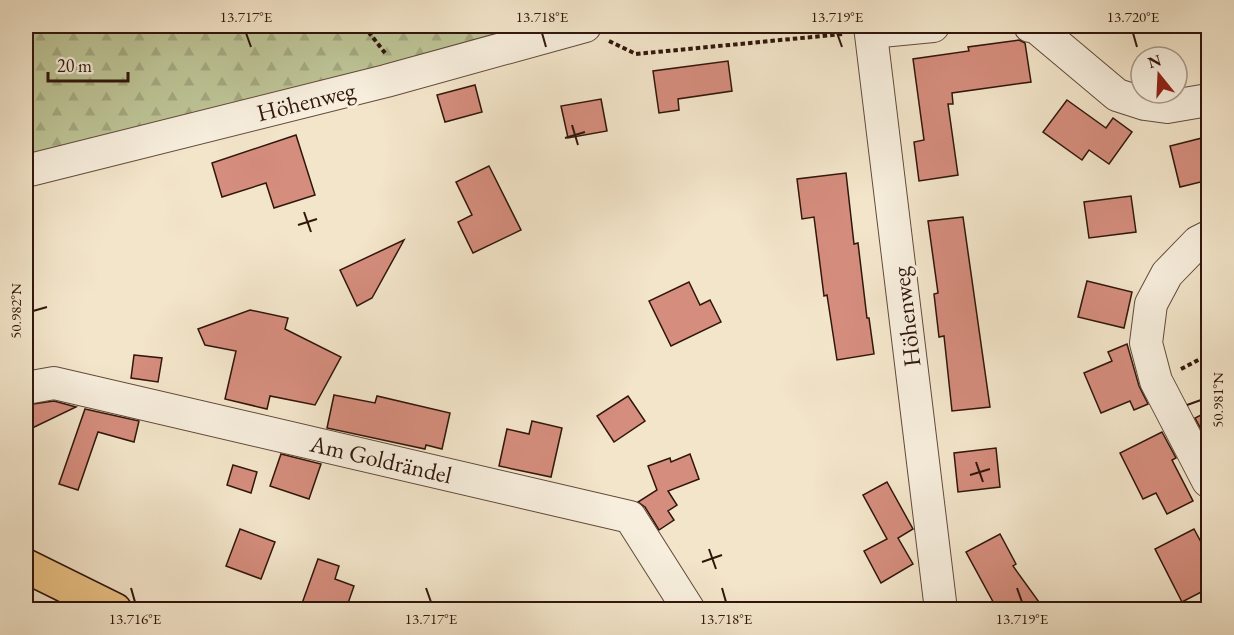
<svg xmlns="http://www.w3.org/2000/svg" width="1234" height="635" font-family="'EB Garamond',serif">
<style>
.forest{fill:url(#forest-firs);stroke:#766d50;stroke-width:1.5}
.building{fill:#d58d7d;stroke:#30160b;stroke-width:1.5}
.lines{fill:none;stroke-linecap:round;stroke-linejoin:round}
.street-casing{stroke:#614a3b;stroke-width:34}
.primary-casing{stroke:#30160b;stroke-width:36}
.path{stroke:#30160b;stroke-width:4;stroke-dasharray:4.5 3;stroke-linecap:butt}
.street{stroke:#f7eedd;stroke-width:32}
.primary{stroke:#eac285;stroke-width:33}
.ticks{fill:none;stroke:#30160b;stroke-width:2}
.labels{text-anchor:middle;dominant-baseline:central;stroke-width:6;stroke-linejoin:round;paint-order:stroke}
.street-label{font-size:24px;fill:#30160b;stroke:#f7eedd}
.neatline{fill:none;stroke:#30160b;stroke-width:2}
.ticks-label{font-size:15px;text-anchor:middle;fill:#30160b}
</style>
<defs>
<pattern id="forest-firs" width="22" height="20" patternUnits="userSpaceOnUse" patternTransform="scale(1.5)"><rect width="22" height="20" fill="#bdc496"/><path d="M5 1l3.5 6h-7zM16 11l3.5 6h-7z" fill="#a3a880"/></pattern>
</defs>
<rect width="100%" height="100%" fill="#f3e5ca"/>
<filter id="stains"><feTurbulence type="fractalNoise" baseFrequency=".00333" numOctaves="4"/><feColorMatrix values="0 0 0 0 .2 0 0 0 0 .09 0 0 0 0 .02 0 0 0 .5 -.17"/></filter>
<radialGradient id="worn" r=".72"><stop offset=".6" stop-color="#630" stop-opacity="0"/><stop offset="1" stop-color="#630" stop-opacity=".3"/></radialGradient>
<polygon class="forest" points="26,26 563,26 26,165"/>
<g class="building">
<polygon points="1019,40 1025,43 1031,82 952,93 953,104 948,104 958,175 919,181 914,142 924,140 913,59 969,51 968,47"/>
<polygon points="728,61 732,91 678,99 679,110 659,113 653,71"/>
<polygon points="475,85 482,112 445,122 437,95"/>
<polygon points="601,99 607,131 568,138 561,106"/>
<polygon points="1067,100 1106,128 1113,118 1132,132 1109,164 1089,150 1082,160 1043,132"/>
<polygon points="296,135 315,195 274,208 266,183 222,197 212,163"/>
<polygon points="1202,138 1209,165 1209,180 1180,187 1170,146"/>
<polygon points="489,166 521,230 473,253 458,222 472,215 456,182"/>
<polygon points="846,173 854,244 858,243 867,318 869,318 874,354 837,360 827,295 824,296 814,217 802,219 797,179"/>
<polygon points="1131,196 1136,232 1089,238 1084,202"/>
<polygon points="963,217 990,407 952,411 944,336 939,337 934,294 938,293 928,221"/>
<polygon points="404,240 372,298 357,306 340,270"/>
<polygon points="1087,281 1132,292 1124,328 1078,317"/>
<polygon points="689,282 700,305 710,300 721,322 671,346 649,301"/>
<polygon points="250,310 288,318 285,329 341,357 315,405 270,396 267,409 225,399 236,351 205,345 198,329"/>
<polygon points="1127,344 1139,386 1148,404 1134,410 1130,401 1101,413 1084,373 1112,361 1108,352"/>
<polygon points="134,355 162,358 158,382 131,378"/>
<polygon points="334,395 375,403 377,396 450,413 442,449 426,445 425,449 327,428"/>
<polygon points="628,396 645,421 614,442 597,416"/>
<polygon points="54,401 76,407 26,431 26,405"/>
<polygon points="85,409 139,421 134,442 98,432 78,490 59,484"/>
<polygon points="1209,411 1209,442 1208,442 1195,418"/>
<polygon points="532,421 562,428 551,477 499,466 507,429 529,434"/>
<polygon points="1162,432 1176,458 1172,460 1193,501 1167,514 1156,493 1143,499 1120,453"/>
<polygon points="996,448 1000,487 958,492 954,453"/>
<polygon points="281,454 321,464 309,499 270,486"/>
<polygon points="690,454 699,479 668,491 677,505 668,511 674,520 659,530 645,507 638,502 657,490 648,466 670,458 671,462"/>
<polygon points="233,465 257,472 251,493 227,485"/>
<polygon points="887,482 913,529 898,538 913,564 881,583 864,551 887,539 863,495"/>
<polygon points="240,529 275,542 261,579 226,566"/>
<polygon points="1194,529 1209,557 1209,588 1182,602 1155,549"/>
<polygon points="1000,534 1016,564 1013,566 1044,609 997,609 966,552"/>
<polygon points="318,559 339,566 335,579 354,586 346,609 300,609"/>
</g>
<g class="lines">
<g class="street-casing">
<g id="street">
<polyline points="870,26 941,610"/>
<polyline points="1030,26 1036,27 1117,95 1145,104 1167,107 1208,100"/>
<polyline points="871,32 933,26"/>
<polyline points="26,171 386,81 585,26"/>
<polyline points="1208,237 1198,242 1167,274 1151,304 1146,343 1156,381 1208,481"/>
<polyline points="26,388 54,383 630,517 689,610"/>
</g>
</g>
<g class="primary-casing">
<polyline id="primary" points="26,566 115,610"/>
</g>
<g class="path">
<polyline points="364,26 385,53"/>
<polyline points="609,41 636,54 843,34"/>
<polyline points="1181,369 1208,355"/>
</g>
<use href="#street" class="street"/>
<use href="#primary" class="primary"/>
</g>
<path class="ticks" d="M246 33 251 47M542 33 546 47M837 33 842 47M1133 33 1137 47M572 125 578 145M565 138 585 132M304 212 311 232M298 225 317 219M33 311 47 307M1187 405 1201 400M976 462 983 482M970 475 990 469M709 549 716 569M702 562 722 555M131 588 135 602M426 588 431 602M722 588 726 602M1017 588 1022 602"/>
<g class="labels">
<g class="street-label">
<text transform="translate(306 101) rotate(-14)">Höhenweg</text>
<text transform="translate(906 317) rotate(-97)">Höhenweg</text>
<text transform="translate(381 459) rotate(13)">Am Goldrändel</text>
</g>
</g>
<rect width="1234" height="635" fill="none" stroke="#f3e5ca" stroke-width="66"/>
<g transform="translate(1159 75) rotate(342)"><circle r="28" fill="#f7eedd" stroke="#a79889" stroke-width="1.5"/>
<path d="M0-4.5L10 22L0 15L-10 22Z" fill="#8f2418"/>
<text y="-9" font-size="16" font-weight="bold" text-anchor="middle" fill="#30160b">N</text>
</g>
<path d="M48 72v9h80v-9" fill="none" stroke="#30160b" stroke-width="3"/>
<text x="57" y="72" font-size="18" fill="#30160b" stroke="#f7eedd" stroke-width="4.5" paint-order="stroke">20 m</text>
<rect x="33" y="33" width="1168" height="569" class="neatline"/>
<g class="ticks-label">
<text x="246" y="22">13.717°E</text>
<text x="542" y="22">13.718°E</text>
<text x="837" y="22">13.719°E</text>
<text x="1133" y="22">13.720°E</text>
<text transform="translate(16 311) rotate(-90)" y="5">50.982°N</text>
<text transform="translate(1218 400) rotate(-90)" y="5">50.981°N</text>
<text x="135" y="624">13.716°E</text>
<text x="431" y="624">13.717°E</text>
<text x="726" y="624">13.718°E</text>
<text x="1022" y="624">13.719°E</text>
</g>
<rect width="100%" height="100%" filter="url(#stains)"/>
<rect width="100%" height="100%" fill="url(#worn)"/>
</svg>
